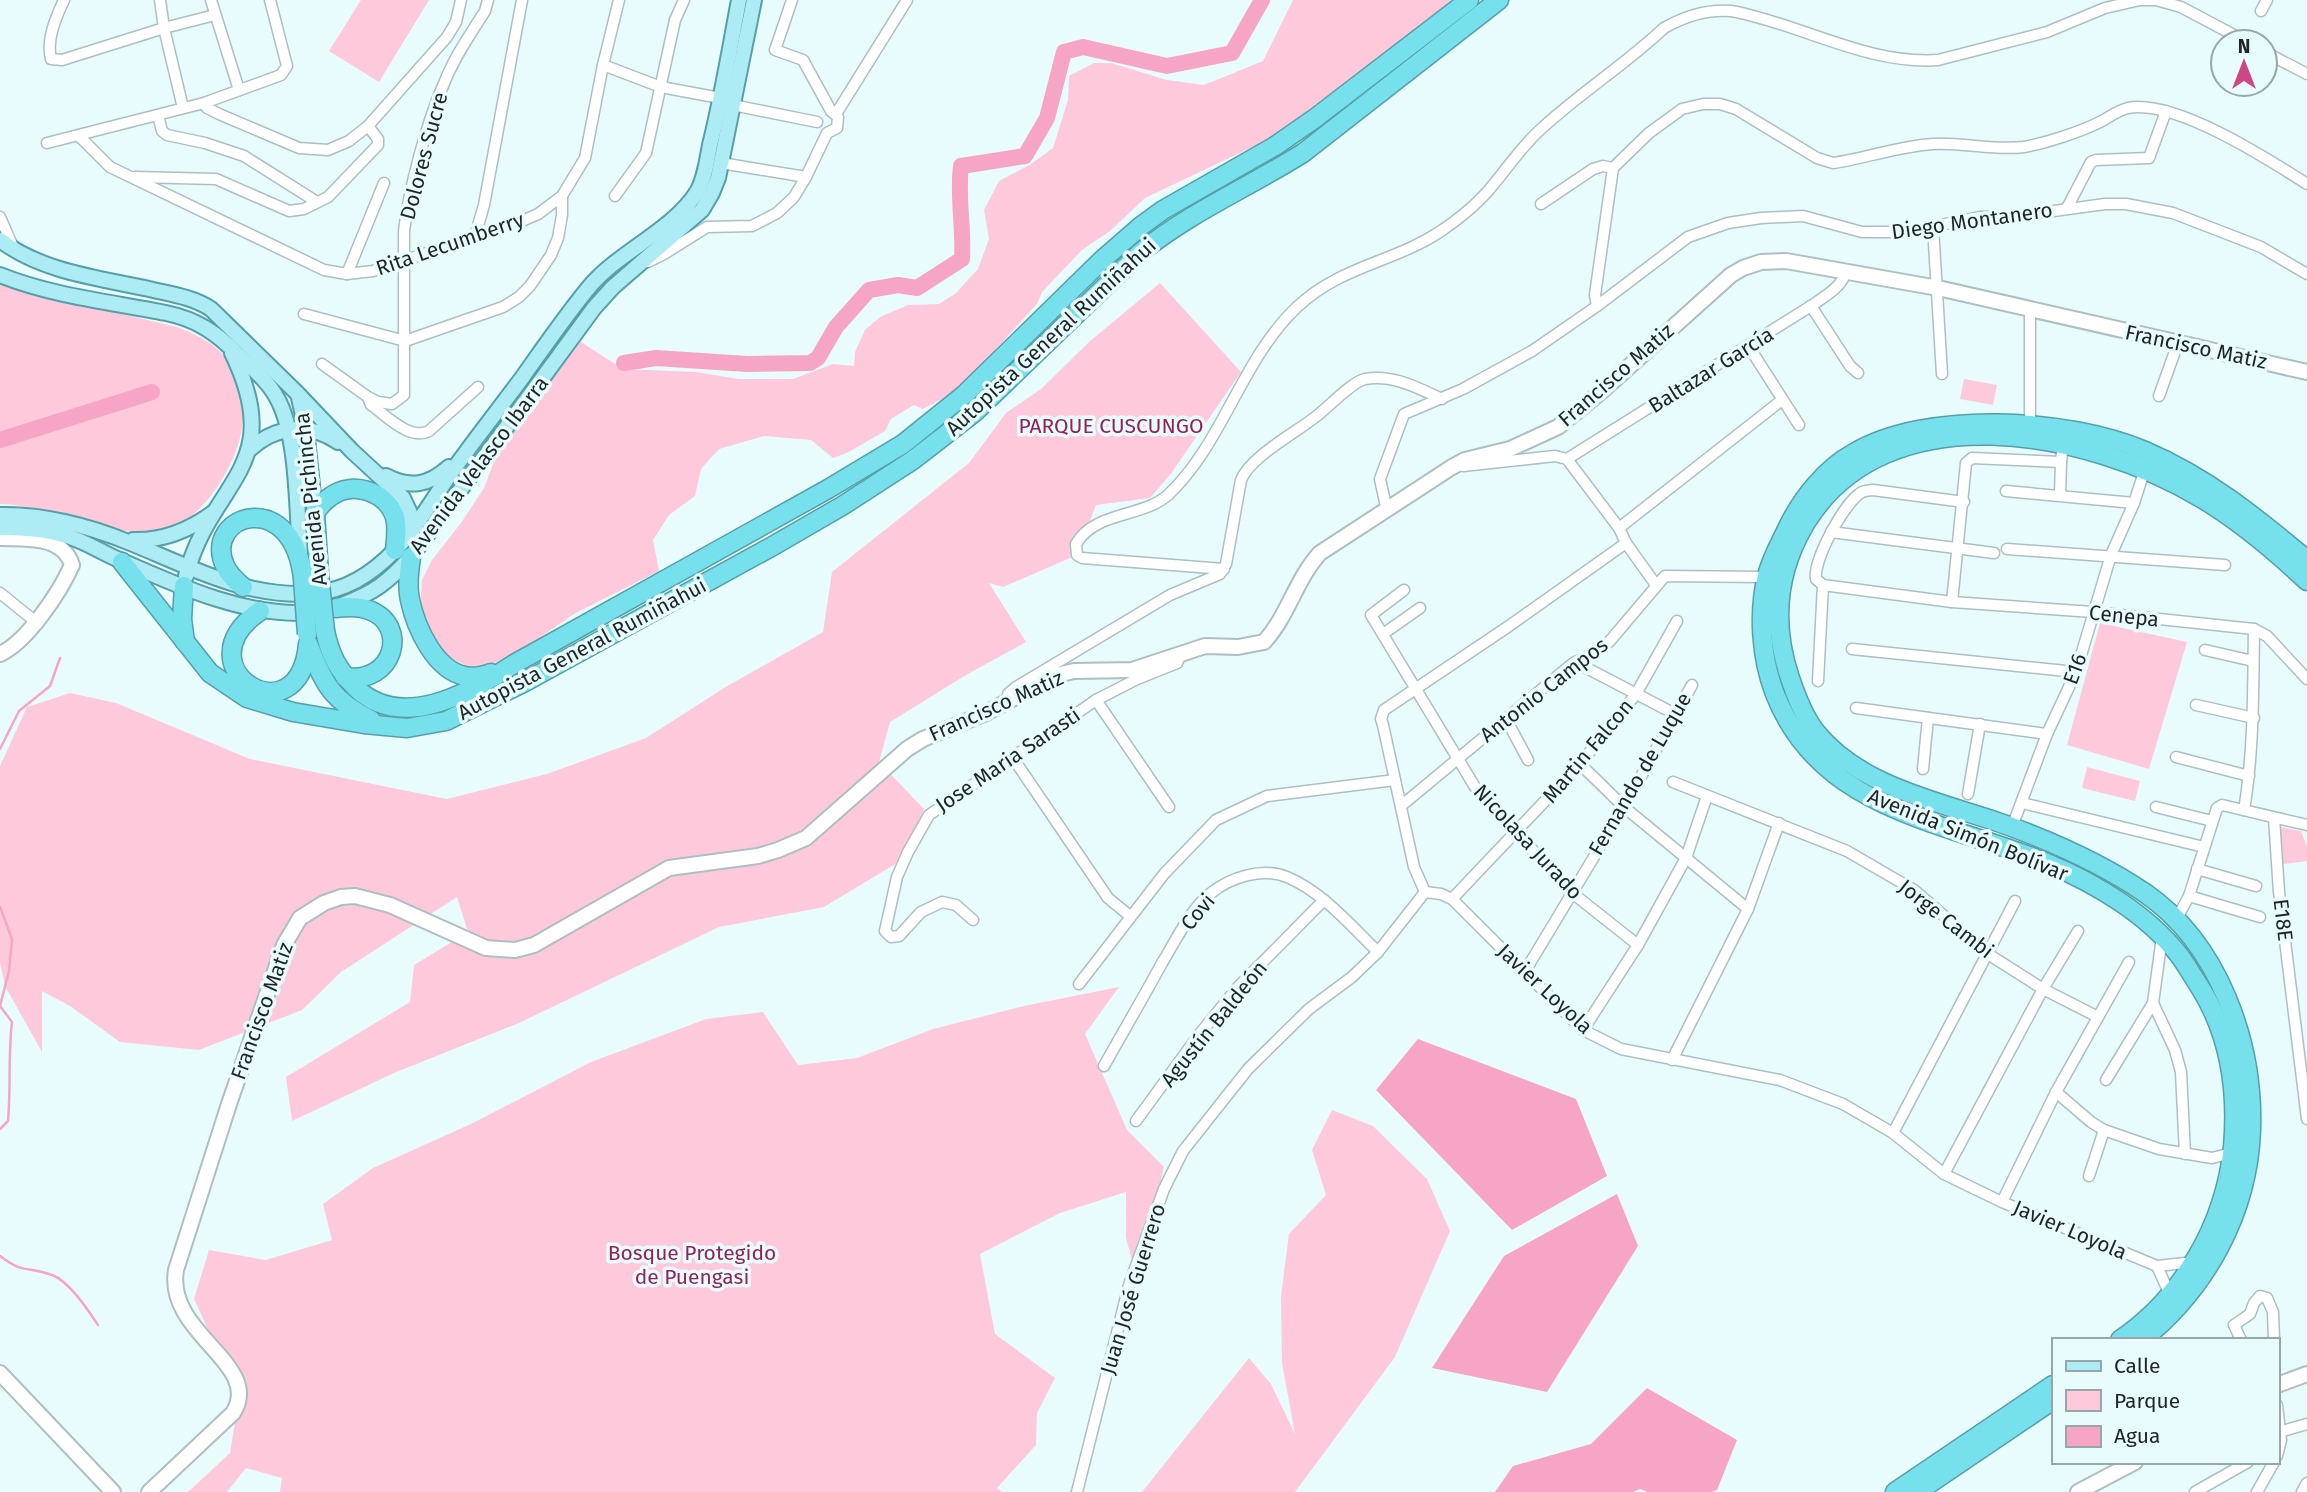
<svg xmlns="http://www.w3.org/2000/svg" width="2307" height="1492" font-family="'Fira Sans',sans-serif">
<style>
.green{fill:#ffc9dc}
.water{fill:#f6a6c4}
.lines{fill:none;stroke-linecap:round;stroke-linejoin:round}
.stream{stroke:#f6a6c4;stroke-width:2.5}
.river{stroke:#f6a6c4;stroke-width:16}
.street-casing{stroke:#adbfc2;stroke-width:13}
.secondary-casing{stroke:#adbfc2;stroke-width:18}
.primary-casing{stroke:#579fa7;stroke-width:18}
.highway-casing{stroke:#579fa7;stroke-width:21}
.street{stroke:#fff;stroke-width:10}
.secondary{stroke:#fff;stroke-width:14}
.primary{stroke:#adecf4;stroke-width:14}
.highway{stroke:#76e0ed;stroke-width:18}
.highway-bridge-casing{stroke:#579fa7;stroke-width:21;stroke-linecap:butt}
.highway-bridge{stroke:#76e0ed;stroke-width:18}
.labels{text-anchor:middle;dominant-baseline:central;stroke-width:7;stroke-linejoin:round;paint-order:stroke}
.street-label{font-size:21px;fill:#1e2526;stroke:#e8fcfe}
.park-label{font-size:21px;fill:#93225a;stroke:#e8fcfe}
</style>
<rect width="100%" height="100%" fill="#e8fcfe"/>
<g class="green">
<polygon points="361,0 429,0 379,82 329,51"/>
<polygon points="1293,0 1452,0 1286,131 1145,198 1110,231 1082,250 1042,292 1037,304 985,361 951,394 923,409 914,405 891,419 885,431 849,452 833,458 811,440 764,436 719,449 701,469 695,496 669,515 653,540 659,571 574,614 507,660 470,668 446,655 434,638 420,609 422,580 432,560 461,523 484,488 497,454 578,340 623,369 696,372 739,379 793,379 833,364 854,366 855,352 865,330 880,317 908,305 939,304 956,293 978,269 989,239 984,210 999,181 1031,164 1053,148 1068,100 1069,76 1094,63 1111,63 1167,80 1204,85 1263,61"/>
<polygon points="1160,283 1241,372 1170,475 1150,498 1096,505 1077,555 1003,587 989,583 1026,642 966,675 890,722 879,762 924,809 902,860 824,907 719,927 519,1023 394,1073 292,1121 286,1077 410,1002 414,965 468,932 457,897 341,972 302,1010 199,1050 120,1042 70,1006 42,991 42,1052 5,986 0,963 0,766 27,707 70,693 116,703 250,759 447,799 547,774 646,738 724,688 823,632 832,572 969,463 1006,413 1041,389 1089,342"/>
<path d="M0 285 177 327C194 334 215 342 225 358 231 369 243 402 243 414 244 455 207 516 168 530 127 544 48 504 0 504Z"/>
<polygon points="1964,379 1997,385 1993,405 1960,399"/>
<polygon points="2100,623 2187,642 2149,769 2067,745"/>
<polygon points="2087,767 2140,781 2135,801 2082,788"/>
<polygon points="2280,827 2301,831 2307,847 2307,861 2283,864"/>
<polygon points="1119,987 1085,1034 1127,1130 1164,1167 1154,1209 1134,1267 1126,1238 1126,1192 1060,1213 980,1254 995,1334 1055,1378 1037,1413 1036,1445 997,1488 1002,1492 280,1492 282,1478 246,1468 227,1492 188,1492 230,1453 240,1390 217,1349 194,1299 209,1250 266,1260 332,1240 323,1204 373,1168 473,1123 591,1062 706,1019 763,1012 798,1065 857,1058 933,1029 1024,1006"/>
<polygon points="1332,1110 1373,1126 1427,1179 1450,1231 1395,1357 1295,1492 1142,1492 1249,1358 1271,1384 1295,1434 1282,1363 1281,1296 1289,1234 1326,1195 1312,1150"/>
</g>
<g class="water">
<polygon points="1418,1039 1576,1099 1607,1176 1512,1230 1376,1090"/>
<polygon points="1617,1194 1638,1246 1547,1392 1432,1368 1504,1256"/>
<polygon points="1647,1388 1737,1440 1717,1490 1711,1492 1648,1492 1640,1489 1633,1492 1495,1492 1513,1466 1591,1444"/>
</g>
<g class="lines">
<g class="stream">
<polyline points="0,749 19,711 50,686 60,658"/>
<polyline points="0,907 12,939 9,971 0,1006"/>
<path d="M0 1006 12 1022C8 1055 11 1088 8 1121L0 1129"/>
<path d="M0 1256C23 1274 28 1266 52 1275 69 1281 88 1310 98 1325"/>
</g>
<g class="river">
<path d="M624 363 656 358 747 364 810 363 818 358 836 327 869 290 898 285 917 288 962 259C964 228 957 197 961 166L1025 156 1047 118 1064 52 1083 47 1167 66 1232 53 1262 0"/>
<polyline points="0,440 152,392"/>
</g>
<g class="street-casing">
<g id="street">
<path d="M64 0C56 17 46 40 51 59L62 60 164 28 215 15"/>
<polyline points="160,0 164,28 183,108"/>
<polyline points="211,0 239,90"/>
<polyline points="2261,11 2267,0"/>
<polyline points="2265,52 2307,74"/>
<polyline points="603,65 661,87 720,98"/>
<polyline points="204,103 207,108 219,114 299,148 328,150 349,141 368,126 447,37 456,22 461,0"/>
<polyline points="733,105 817,122"/>
<polyline points="836,114 907,0"/>
<polyline points="158,115 162,131 167,135 205,143 244,156 317,202"/>
<polyline points="79,136 110,167 324,270 347,274 373,271 522,221 538,214 562,196 585,158 603,65 619,0"/>
<polyline points="47,143 204,103 281,75 287,66 270,0"/>
<polyline points="721,163 806,177"/>
<polyline points="135,177 216,179 289,211 304,209 328,197 378,145 378,139 368,126"/>
<polyline points="615,196 646,153 675,20 684,0"/>
<polyline points="1541,204 1593,169 1603,166 1613,168"/>
<polyline points="2067,208 2091,162 2096,160 2149,158 2166,111"/>
<polyline points="0,217 14,249"/>
<polyline points="1933,227 1942,374"/>
<polyline points="475,236 484,205 522,0"/>
<polyline points="648,262 664,254 707,227 752,226 777,213 794,197 806,177 827,133 837,128 838,117 831,111 803,60 775,50 792,0"/>
<polyline points="347,274 384,183"/>
<path d="M1597 306 1595 295 1613 168 1649 133 1682 109 1703 104H1720L1736 109 1817 158 1833 163C1866 158 1900 146 1933 144 1963 142 1994 151 2024 147 2046 143 2080 132 2100 122 2110 117 2116 111 2128 108 2175 99 2268 159 2307 184"/>
<polyline points="1811,306 1850,366 1858,373"/>
<polyline points="304,314 405,341 503,307 519,297 530,286 551,255 558,238 562,215 562,196"/>
<polyline points="1749,347 1799,425"/>
<path d="M322 364 368 397 378 402 392 404 404 395V231C409 188 427 121 445 81 455 56 471 33 485 11L488 0"/>
<polyline points="2159,396 2178,343"/>
<path d="M369 400 371 405C387 416 410 441 429 431L478 387"/>
<polyline points="2030,425 2030,311"/>
<path d="M1567 459 1811 306C1825 296 1841 288 1846 272"/>
<polyline points="1463,466 1555,456 1567,459 1619,528 1626,543 1656,585"/>
<polyline points="2006,491 2134,503"/>
<polyline points="2060,495 2061,462"/>
<path d="M1964 502 1873 490C1871 490 1864 491 1862 492 1845 501 1813 560 1816 579L1823 585 1952 602 2093 612 2254 629 2267 636 2307 679"/>
<polyline points="1387,511 1380,479 1404,414 1463,389 1532,351 1597,306 1688,237 1728,223 1761,218 1803,216 1862,232 1906,232 1980,217 2017,216 2105,204 2126,204 2173,213 2261,247 2307,274"/>
<polyline points="1619,528 1782,400"/>
<polyline points="1831,532 1994,553"/>
<polyline points="2007,549 2225,565"/>
<path d="M1224 569 1082 558 1077 555 1076 544C1095 511 1142 518 1168 495 1224 442 1241 360 1297 307 1342 265 1393 263 1441 231 1460 218 1479 203 1493 185 1509 166 1522 146 1541 129 1580 93 1626 64 1664 28 1685 16 1707 9 1731 11 1746 13 1762 19 1777 23 1829 39 1882 64 1938 60L2047 32 2105 8 2140 0H2156L2181 7 2247 42"/>
<polyline points="1404,590 1371,615 1475,787 1571,892 1638,945"/>
<polyline points="0,593 36,622"/>
<polyline points="1952,602 1966,463 1972,458 2061,462 2063,443"/>
<polyline points="1383,634 1420,608"/>
<polyline points="1852,649 2076,672"/>
<polyline points="2205,650 2253,661"/>
<polyline points="1575,662 1675,714"/>
<polyline points="1818,681 1823,585"/>
<polyline points="1096,700 1169,807"/>
<path d="M1008 701V694L1016 687 1170 595 1220 574 1226 564 1241 480C1250 457 1295 433 1314 418 1327 409 1351 382 1365 379 1393 374 1418 388 1442 399"/>
<polyline points="2196,705 2254,718"/>
<polyline points="1856,708 2047,734"/>
<polyline points="1506,719 1528,760"/>
<polyline points="2176,757 2249,776"/>
<polyline points="1013,758 1108,898 1130,916"/>
<polyline points="1580,764 1624,807 1748,909"/>
<polyline points="1923,769 1928,718"/>
<polyline points="1673,782 1847,851 1914,890 1988,954 2043,989 2098,1017"/>
<polyline points="1968,794 1980,724"/>
<polyline points="2022,803 2204,847"/>
<polyline points="1401,806 1572,664 1594,653 1609,642 1665,576 1766,577"/>
<polyline points="2156,807 2212,821"/>
<path d="M2244 810C2254 750 2253 690 2254 629"/>
<polyline points="2274,818 2279,892 2307,1119"/>
<polyline points="2012,827 2047,734 2076,672 2111,555 2134,503 2145,469"/>
<polyline points="2197,869 2256,886"/>
<polyline points="1425,892 1441,894 1452,899 1583,1030 1621,1049 1780,1080 1843,1104 1893,1133 1944,1174 2002,1202 2157,1266 2194,1262"/>
<polyline points="1425,892 1414,867 1383,725 1381,719 1384,710 1509,626 1626,543"/>
<polyline points="2189,896 2260,917"/>
<polyline points="1452,899 1580,764 1636,694 1677,621"/>
<polyline points="973,920 956,905 942,902 921,912 899,936 891,937 885,931 897,877 908,852 929,815 1096,700 1137,679 1177,663 1181,654"/>
<polyline points="2176,920 2189,896 2217,808 2222,805 2307,825"/>
<polyline points="1524,973 1624,807 1692,685"/>
<polyline points="1079,984 1164,874 1216,820 1267,796 1395,780"/>
<polyline points="2153,1003 2175,1050 2181,1072 2185,1154"/>
<polyline points="1583,1030 1638,945 1686,858 1707,796"/>
<polyline points="1672,1060 1748,909 1779,823"/>
<path d="M1104 1066C1123 1032 1143 998 1162 963 1175 942 1191 908 1211 893 1231 877 1263 867 1287 877 1323 892 1351 926 1378 952"/>
<polyline points="2106,1080 2153,1003 2162,937"/>
<polyline points="2056,1092 2091,1122 2104,1130 2159,1149 2212,1158 2232,1153"/>
<polyline points="1136,1121 1198,1036 1237,988 1324,900"/>
<polyline points="1893,1133 2015,901"/>
<polyline points="1944,1174 2043,989 2078,931"/>
<polyline points="2089,1176 2104,1130"/>
<polyline points="2002,1202 2056,1092 2129,962"/>
<polyline points="2157,1266 2170,1295"/>
<polyline points="2241,1340 2234,1325 2250,1314 2254,1303 2260,1296 2267,1298 2273,1312 2274,1340"/>
<polyline points="2277,1405 2281,1440 2277,1456"/>
<polyline points="2279,1432 2307,1424"/>
<polyline points="1077,1492 1129,1285 1164,1189 1183,1151 1248,1069 1309,1009 1352,977 1378,952 1425,892"/>
<polyline points="2195,1492 2248,1462"/>
<polyline points="2257,1492 2274,1462"/>
<polyline points="2302,1492 2307,1483"/>
</g>
</g>
<g class="secondary-casing">
<g id="secondary">
<path d="M0 538C26 539 63 535 72 565 60 592 27 642 0 654"/>
<polyline points="0,1373 113,1492"/>
<polyline points="2277,1385 2307,1374"/>
<path d="M149 1492 233 1413C264 1364 165 1334 176 1270L229 1104 284 945 300 918 324 903 341 897 355 896 390 905 486 948 515 950 534 945 669 868 758 856 778 850 806 838 907 749 923 739 986 713 1057 675 1074 671 1132 670 1205 646 1238 647 1264 642C1288 616 1296 579 1320 553L1452 467 1465 460 1510 449 1558 427 1603 390 1731 275 1743 268 1761 262 1786 261 1938 288 2307 372"/>
<polyline points="2078,1492 2135,1462"/>
</g>
</g>
<g class="primary-casing">
<g id="primary">
<path d="M0 240C42 272 99 278 149 289 170 294 193 297 211 309L297 393 352 451 403 498 410 513 412 534"/>
<path d="M0 275C52 296 111 302 166 313 196 319 217 333 238 355 252 368 268 381 277 398 298 435 297 513 300 556"/>
<polyline points="299,398 306,429 315,513"/>
<path d="M250 449C276 426 308 422 338 442"/>
<path d="M386 476C410 489 429 485 449 467"/>
<path d="M0 515C42 514 89 526 128 542 188 566 249 600 316 593 348 590 373 573 395 550 418 526 434 497 453 470 475 439 499 409 522 378 544 347 566 315 590 286 620 251 673 230 697 192 705 179 707 160 710 145 722 97 730 48 739 0"/>
<path d="M0 528C21 528 43 529 63 535 84 540 102 553 122 561 180 587 252 619 316 612"/>
<path d="M133 540C163 541 190 530 214 512"/>
<path d="M186 576C210 481 288 468 232 353"/>
<path d="M342 605C375 592 387 583 411 557L594 308 613 287 702 210 712 193 718 178 754 0"/>
</g>
</g>
<g class="highway-casing">
<g id="highway">
<path d="M411 557C409 572 407 586 410 600 416 628 435 670 465 676 474 678 483 676 491 673"/>
<path d="M122 562 210 673 247 698 293 712 364 724 407 728 446 721 523 683 771 547 842 506 913 460 975 412 1140 253C1190 212 1249 187 1303 153L1499 0"/>
<path d="M319 574 315 513C319 507 324 501 330 497 352 480 386 491 395 517 398 528 396 539 395 550"/>
<polyline points="184,586 182,619 185,642"/>
<path d="M243 587C236 581 229 575 225 566 202 514 293 486 303 579"/>
<path d="M336 608C347 607 358 606 369 610 410 625 394 685 345 677"/>
<path d="M260 611C178 667 299 743 308 644"/>
<path d="M325 631C330 655 338 670 355 687 401 733 471 692 514 664L828 489 903 444 964 395 1102 260 1141 226 1163 210 1275 146 1314 119 1469 0"/>
<path d="M309 646C324 685 333 701 371 720"/>
<path d="M2120 1340C2184 1296 2225 1224 2233 1147 2238 1090 2229 1032 2198 984 2191 974 2186 964 2179 955 2147 914 2095 883 2047 863 1945 821 1821 811 1775 694 1761 658 1758 613 1767 576 1771 559 1780 544 1787 529 1801 499 1825 469 1854 453 1927 410 2068 418 2145 451 2206 477 2256 517 2307 560"/>
<path d="M2142 1340C2206 1289 2248 1213 2251 1130 2254 1043 2219 944 2145 893 2104 865 2055 843 2009 826 1943 802 1861 789 1815 731 1803 715 1796 696 1790 678 1772 625 1776 573 1805 524 1886 390 2089 431 2201 498 2240 521 2274 550 2307 581"/>
<polyline points="1895,1492 2053,1385"/>
<polyline points="1917,1492 2053,1400"/>
</g>
</g>
<use href="#street" class="street"/>
<use href="#secondary" class="secondary"/>
<use href="#primary" class="primary"/>
<use href="#highway" class="highway"/>
<g class="highway-bridge-casing">
<g id="highway-bridge">
<polyline points="319,574 325,631"/>
<polyline points="303,579 307,634"/>
</g>
</g>
<use href="#highway-bridge" class="highway-bridge"/>
</g>
<g class="labels">
<g class="street-label">
<text transform="translate(424 156) rotate(-75)">Dolores Sucre</text>
<text transform="translate(1972 221) rotate(-8)">Diego Montanero</text>
<text transform="translate(450 244) rotate(-19)">Rita Lecumberry</text>
<text transform="translate(1051 337) rotate(-43)">Autopista General Rumiñahui</text>
<text transform="translate(2196 347) rotate(12)">Francisco Matiz</text>
<text transform="translate(1711 370) rotate(-32)">Baltazar García</text>
<text transform="translate(1616 375) rotate(-41)">Francisco Matiz</text>
<text transform="translate(479 465) rotate(-53)">Avenida Velasco Ibarra</text>
<text transform="translate(311 499) rotate(-96)">Avenida Pichincha</text>
<text transform="translate(2124 616) rotate(6)">Cenepa</text>
<text transform="translate(582 649) rotate(-28)">Autopista General Rumiñahui</text>
<text transform="translate(2075 669) rotate(-70)">E16</text>
<text transform="translate(1544 690) rotate(-38)">Antonio Campos</text>
<text transform="translate(996 706) rotate(-24)">Francisco Matiz</text>
<text transform="translate(1588 751) rotate(-50)">Martin Falcon</text>
<text transform="translate(1008 760) rotate(-34)">Jose Maria Sarasti</text>
<text transform="translate(1640 774) rotate(-60)">Fernando de Luque</text>
<text transform="translate(1968 835) rotate(22)">Avenida Simón Bolívar</text>
<text transform="translate(1528 842) rotate(47)">Nicolasa Jurado</text>
<text transform="translate(1198 912) rotate(-50)">Covi</text>
<text transform="translate(1946 919) rotate(38)">Jorge Cambi</text>
<text transform="translate(2283 920) rotate(83)">E18E</text>
<text transform="translate(1545 989) rotate(43)">Javier Loyola</text>
<text transform="translate(262 1011) rotate(-70)">Francisco Matiz</text>
<text transform="translate(1214 1024) rotate(-51)">Agustín Baldeón</text>
<text transform="translate(2070 1230) rotate(23)">Javier Loyola</text>
<text transform="translate(1133 1289) rotate(-73)">Juan José Guerrero</text>
</g>
<g class="park-label">
<text x="1111" y="426">PARQUE CUSCUNGO</text>
<text x="692" y="1253">Bosque Protegido<tspan x="692" dy="24">de Puengasi</tspan></text>
</g>
</g>
<rect x="2052" y="1338" width="228" height="126" fill="#e8fcfe" stroke="#97a6a8" stroke-width="2"/>
<rect x="2066" y="1361" width="35" height="10" fill="#adecf4" stroke="#97a6a8" stroke-width="2"/>
<text x="2114" y="1373" font-size="21" fill="#1e2526">Calle</text>
<rect x="2066" y="1390" width="35" height="21" fill="#ffc9dc" stroke="#97a6a8" stroke-width="2"/>
<text x="2114" y="1408" font-size="21" fill="#1e2526">Parque</text>
<rect x="2066" y="1426" width="35" height="21" fill="#f6a6c4" stroke="#97a6a8" stroke-width="2"/>
<text x="2114" y="1443" font-size="21" fill="#1e2526">Agua</text>
<g transform="translate(2244 63)"><circle r="33" fill="#e8fcfe" stroke="#97a6a8" stroke-width="2"/>
<path d="M0-5L12 26L0 18L-12 26Z" fill="#cd4685"/>
<text y="-10" font-size="19" font-weight="bold" text-anchor="middle" fill="#1e2526">N</text>
</g>
</svg>
